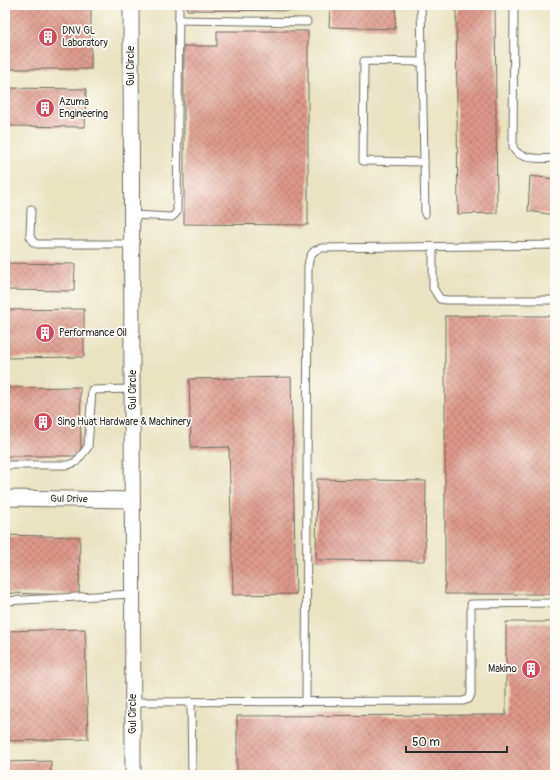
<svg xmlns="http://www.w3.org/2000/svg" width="560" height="780" font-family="Pangolin,sans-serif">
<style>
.building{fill:url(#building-cross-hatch)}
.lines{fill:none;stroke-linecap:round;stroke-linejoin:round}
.lane-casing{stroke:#6e6b60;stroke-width:9}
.street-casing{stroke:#6e6b60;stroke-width:17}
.lane{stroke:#fff;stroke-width:7}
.street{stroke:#fff;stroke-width:15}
.labels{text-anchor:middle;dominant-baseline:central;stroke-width:3.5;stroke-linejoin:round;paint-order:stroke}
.poi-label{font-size:10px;fill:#2b2b2b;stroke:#fdfcf7;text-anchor:start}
.street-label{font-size:10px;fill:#2b2b2b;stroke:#fdfcf7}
</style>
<defs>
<pattern id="building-cross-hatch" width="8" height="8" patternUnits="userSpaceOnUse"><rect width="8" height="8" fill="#de988a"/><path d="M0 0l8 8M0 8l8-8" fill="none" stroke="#b47c71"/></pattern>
</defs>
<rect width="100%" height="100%" fill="#fdfcf7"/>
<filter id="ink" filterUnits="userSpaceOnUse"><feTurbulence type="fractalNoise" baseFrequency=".025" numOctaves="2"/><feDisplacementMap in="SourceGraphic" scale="8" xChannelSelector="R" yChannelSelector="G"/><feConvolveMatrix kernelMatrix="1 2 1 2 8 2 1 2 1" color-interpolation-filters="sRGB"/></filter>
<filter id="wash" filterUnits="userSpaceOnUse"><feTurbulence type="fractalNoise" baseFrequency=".012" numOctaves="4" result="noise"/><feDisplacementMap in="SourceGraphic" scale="16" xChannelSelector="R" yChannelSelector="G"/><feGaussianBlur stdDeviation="0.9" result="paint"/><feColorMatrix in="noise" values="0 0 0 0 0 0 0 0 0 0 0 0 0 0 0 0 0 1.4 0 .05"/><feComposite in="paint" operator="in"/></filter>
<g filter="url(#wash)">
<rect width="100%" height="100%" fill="#e9e3c2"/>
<g id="blocks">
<g class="building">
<rect x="5" y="5" width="86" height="64"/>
<polygon points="187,5 299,5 299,11 187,10"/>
<polygon points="330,5 396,5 395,29 329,27"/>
<polygon points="456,5 495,5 497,213 458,214"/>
<polygon points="217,31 308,31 308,225 184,224 184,46 217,46"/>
<polygon points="5,88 86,89 85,127 5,126"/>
<polygon points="530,176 555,179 555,215 528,211"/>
<polygon points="5,263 75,264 74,291 5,290"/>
<polygon points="84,309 84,357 5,358 5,310"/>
<rect x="445" y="316" width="110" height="278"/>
<polygon points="291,377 296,594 233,595 229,447 191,448 189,379"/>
<polygon points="80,387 81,456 5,456 5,388"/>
<polygon points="317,479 426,481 425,561 316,560"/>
<polygon points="5,535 80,537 79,595 5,593"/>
<polygon points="506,622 555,622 555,775 237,775 237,716 506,715"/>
<polygon points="85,629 88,739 5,741 5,631"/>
<polygon points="51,761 51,775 5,775 5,762"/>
</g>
</g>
</g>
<g filter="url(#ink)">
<use href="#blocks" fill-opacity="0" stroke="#6e6b60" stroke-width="1"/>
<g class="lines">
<g class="lane-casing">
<g id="lane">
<polyline points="421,5 425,214"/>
<path d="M514 5 513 147C517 160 543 159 555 158"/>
<polyline points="178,20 307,22"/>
<polyline points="422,62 364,61 363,161 424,162"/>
<polyline points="31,209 30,236 33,242 37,244 132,244"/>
<polyline points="132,215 172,217 177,212 179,5"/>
<polyline points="433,247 433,288 440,299 447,300 555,300"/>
<polyline points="5,465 68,465 76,462 88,447 92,390 133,389"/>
<polyline points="5,601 132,594"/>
<polyline points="191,701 192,775"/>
<path d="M306 701 308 267C309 257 311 250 322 248L555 245"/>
<polyline points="133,702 463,701 469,699 471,694 471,604 555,603"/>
</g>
</g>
<g class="street-casing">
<g id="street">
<polyline points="131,5 133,775"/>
<polyline points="5,498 132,500"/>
</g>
</g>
<use href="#lane" class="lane"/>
<use href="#street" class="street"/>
</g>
</g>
<defs>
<g id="building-disc" transform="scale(1)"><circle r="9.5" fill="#d1495b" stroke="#fdfcf7"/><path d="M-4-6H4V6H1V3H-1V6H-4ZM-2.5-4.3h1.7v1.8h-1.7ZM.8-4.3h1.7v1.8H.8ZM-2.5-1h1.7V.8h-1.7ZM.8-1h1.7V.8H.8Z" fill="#fff"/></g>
</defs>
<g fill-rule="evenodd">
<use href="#building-disc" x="48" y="37"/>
<use href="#building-disc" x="45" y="108"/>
<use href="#building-disc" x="45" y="333"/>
<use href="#building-disc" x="43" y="422"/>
<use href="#building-disc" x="531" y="669"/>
</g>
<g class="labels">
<g class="poi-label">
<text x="62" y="31">DNV GL<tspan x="62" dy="12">Laboratory</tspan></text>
<text x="59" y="102">Azuma<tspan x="59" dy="12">Engineering</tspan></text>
<text x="59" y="333">Performance Oil</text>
<text x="57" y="422">Sing Huat Hardware &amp; Machinery</text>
<text x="517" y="669" text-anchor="end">Makino</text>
</g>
<g class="street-label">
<text transform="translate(131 66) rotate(-90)">Gul Circle</text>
<text transform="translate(133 390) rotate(-90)">Gul Circle</text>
<text transform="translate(69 499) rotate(1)">Gul Drive</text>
<text transform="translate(133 714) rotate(-90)">Gul Circle</text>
</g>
</g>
<rect width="560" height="780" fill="none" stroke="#fdfcf7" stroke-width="20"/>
<path d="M406 746v6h101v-6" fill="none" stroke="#2b2b2b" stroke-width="2"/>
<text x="412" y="746" font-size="12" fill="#2b2b2b" stroke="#fdfcf7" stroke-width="3" paint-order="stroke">50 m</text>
</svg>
